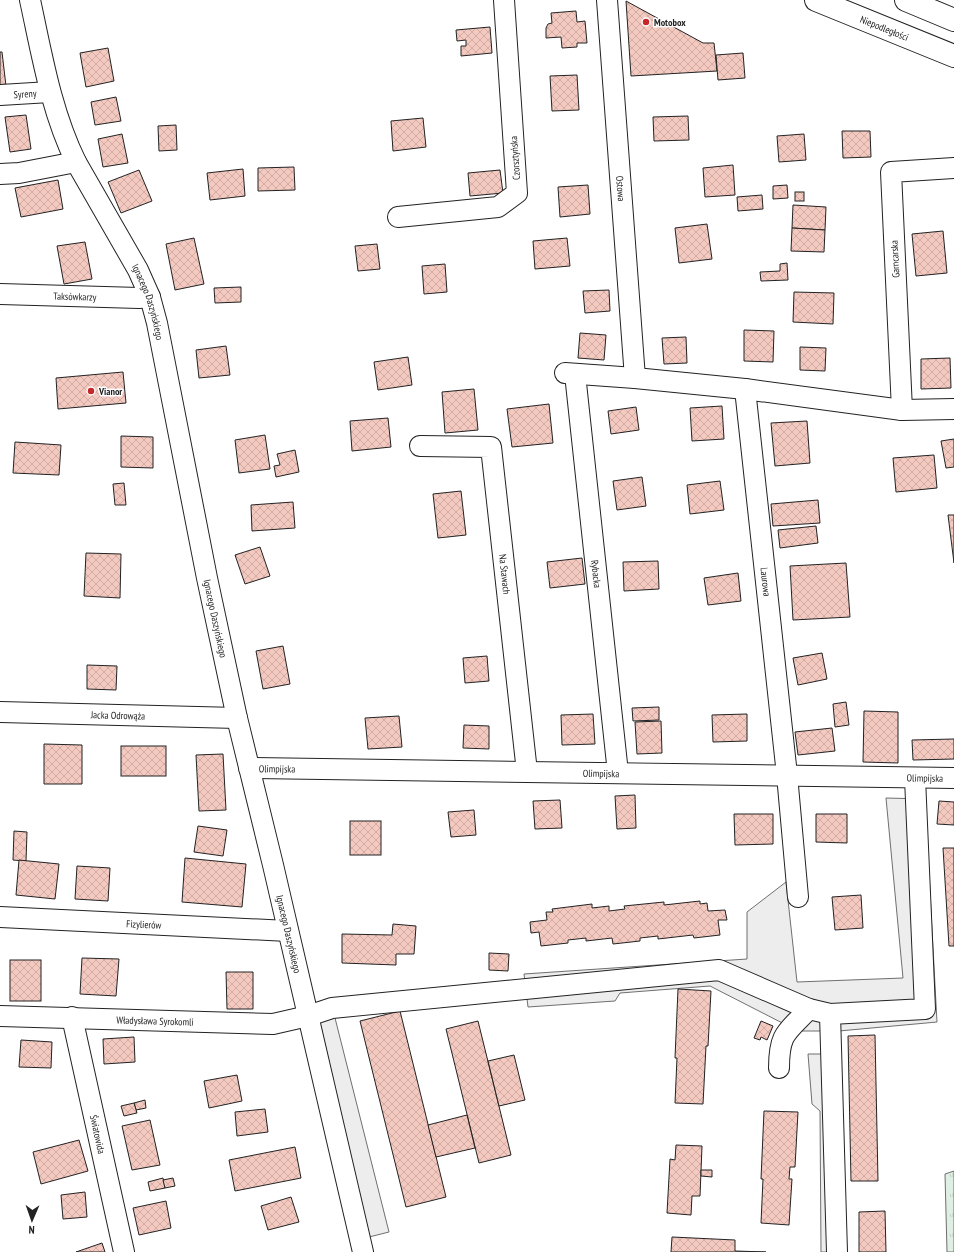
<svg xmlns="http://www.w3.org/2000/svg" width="954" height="1252" font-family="'PT Sans Narrow',sans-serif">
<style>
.park{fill:url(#park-tufts);stroke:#6f6f6f}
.parking{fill:#ededed;stroke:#6f6f6f}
.building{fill:url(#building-cross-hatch);stroke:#222}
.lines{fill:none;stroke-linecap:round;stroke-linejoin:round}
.minor-casing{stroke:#222;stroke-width:22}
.highway-casing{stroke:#222;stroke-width:24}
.minor{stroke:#fff;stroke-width:20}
.highway{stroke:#fff;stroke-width:22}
.poi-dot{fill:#c62828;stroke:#fff;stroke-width:1.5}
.labels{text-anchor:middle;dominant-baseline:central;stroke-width:3;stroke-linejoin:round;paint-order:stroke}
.poi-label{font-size:10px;font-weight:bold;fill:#222;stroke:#fff;text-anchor:start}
.street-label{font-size:10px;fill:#222;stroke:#fff}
</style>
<defs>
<pattern id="park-tufts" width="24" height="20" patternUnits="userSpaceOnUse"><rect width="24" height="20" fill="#e0efe3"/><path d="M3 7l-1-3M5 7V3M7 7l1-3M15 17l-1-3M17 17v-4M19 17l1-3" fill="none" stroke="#c0cdc2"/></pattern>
<pattern id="building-cross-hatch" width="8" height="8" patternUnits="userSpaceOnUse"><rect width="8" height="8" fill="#f3c9c0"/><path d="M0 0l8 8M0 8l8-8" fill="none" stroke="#d0aca5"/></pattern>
</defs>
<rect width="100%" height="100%" fill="#fff"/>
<polygon class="park" points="954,1171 954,1252 947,1252 945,1174"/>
<g class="parking">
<polygon points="886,798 925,799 937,1022 839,1031 798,1031 710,986 620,993 615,1001 528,1007 524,974 747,959 747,912 786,882 797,982 903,978"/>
<polygon points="334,1014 389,1232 369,1237 319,1018"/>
<polygon points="808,1054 839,1054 847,1252 821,1252 820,1111 812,1104"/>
</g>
<g class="building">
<polygon points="626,1 703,43 714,43 717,71 631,76"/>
<polygon points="576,11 577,22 585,21 587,43 577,43 577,47 562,48 561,37 546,38 546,28 548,24 552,23 551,13"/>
<polygon points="490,27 492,53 461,56 461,46 466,46 466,40 457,41 456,30"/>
<polygon points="108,48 114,81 86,87 80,53"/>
<polygon points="0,52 2,52 6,86 0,87"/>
<polygon points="743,53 745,78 718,80 716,55"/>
<polygon points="577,75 579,110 552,111 550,76"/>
<polygon points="116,97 121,121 95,125 91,102"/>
<polygon points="26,115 31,149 10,152 5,117"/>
<polygon points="688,116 689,140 654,141 653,117"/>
<polygon points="423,118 426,147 393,151 391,121"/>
<polygon points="176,125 177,150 159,151 158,126"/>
<polygon points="842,131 870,131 871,157 843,158"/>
<polygon points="122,134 128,163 103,167 98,139"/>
<polygon points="804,134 806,160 779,162 777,136"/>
<polygon points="733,165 735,195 705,197 703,168"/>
<polygon points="294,167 295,190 258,191 258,168"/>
<polygon points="243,169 245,196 210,200 207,173"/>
<polygon points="139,170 152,201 121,213 108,182"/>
<polygon points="500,170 503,193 470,196 468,173"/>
<polygon points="58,180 63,209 21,217 15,188"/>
<polygon points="588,185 590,214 560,217 558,187"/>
<polygon points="787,185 788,198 773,199 773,186"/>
<rect x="795" y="192" width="9" height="9"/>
<polygon points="762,195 763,209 738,211 737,197"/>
<polygon points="793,205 826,207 825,230 792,228"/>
<polygon points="707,224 712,259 679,263 675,228"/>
<polygon points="792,228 825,230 824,252 791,251"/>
<polygon points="943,231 947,273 916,276 912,234"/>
<polygon points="194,238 204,284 175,290 166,244"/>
<polygon points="567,238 570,266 535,269 533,241"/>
<polygon points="85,242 92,279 64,284 57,246"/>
<polygon points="377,244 380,269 358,271 355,246"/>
<polygon points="787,263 788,280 761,281 760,272 780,271 780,264"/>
<polygon points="445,264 447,292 424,294 422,266"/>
<polygon points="241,287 241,302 215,303 214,288"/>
<polygon points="609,290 610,311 585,313 583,291"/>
<polygon points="794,292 834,293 833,324 793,322"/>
<polygon points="744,330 774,331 773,362 744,361"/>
<polygon points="580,333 606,335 604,360 578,358"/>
<polygon points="686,337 687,363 664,364 662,338"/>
<polygon points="226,346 230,375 199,378 196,350"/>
<polygon points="800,347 826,348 825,371 800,370"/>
<polygon points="408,357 412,385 378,390 374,362"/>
<polygon points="950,358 951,388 921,389 921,359"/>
<polygon points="123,372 126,403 58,409 56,378"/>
<polygon points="474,389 478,430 445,433 442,392"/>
<polygon points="549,404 553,443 512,447 507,409"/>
<polygon points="722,406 724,439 692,441 690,408"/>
<polygon points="636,407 639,430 611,434 608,411"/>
<polygon points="388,418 391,447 352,451 350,421"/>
<polygon points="807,421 810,463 775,466 771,423"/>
<polygon points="265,435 270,469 239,473 235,440"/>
<polygon points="121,436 153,437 153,468 121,467"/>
<polygon points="954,439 954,467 946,468 941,441"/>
<polygon points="15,442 61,445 59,475 13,473"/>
<polygon points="295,450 299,472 276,477 274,466 280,465 277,454"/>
<polygon points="934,455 937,488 896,492 893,458"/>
<polygon points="642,477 646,506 617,510 613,481"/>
<polygon points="720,481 724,510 690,514 687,485"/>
<polygon points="124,483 126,505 115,505 113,484"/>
<polygon points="461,491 466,535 438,538 433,494"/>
<polygon points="818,500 820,523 773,526 771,504"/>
<polygon points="293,502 295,528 252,531 251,505"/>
<polygon points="948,515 954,515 954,563"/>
<polygon points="816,526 818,543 780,548 778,530"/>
<polygon points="260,547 270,576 245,584 235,555"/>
<polygon points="86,553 121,554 120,598 84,596"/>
<polygon points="582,558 585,584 550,588 547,562"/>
<polygon points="658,561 659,589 624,591 623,562"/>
<polygon points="846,563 850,617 793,620 790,566"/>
<polygon points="738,573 741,601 708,605 704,578"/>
<polygon points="283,646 290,684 263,689 256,651"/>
<polygon points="822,653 827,679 798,685 793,658"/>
<polygon points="487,656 489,681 465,683 463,658"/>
<polygon points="87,665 117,666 116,690 87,689"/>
<polygon points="846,702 849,725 835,727 833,704"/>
<polygon points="659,707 659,720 633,721 632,708"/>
<polygon points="864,711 898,712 898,763 863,762"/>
<polygon points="593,714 595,744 562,745 561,715"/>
<polygon points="747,714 747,741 713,742 712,715"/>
<polygon points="399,716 402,747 368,749 365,718"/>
<polygon points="661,721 662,753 637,754 635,722"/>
<polygon points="464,725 489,726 489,749 463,748"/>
<polygon points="832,728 835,751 798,755 795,732"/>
<polygon points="954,739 954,759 913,760 912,740"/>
<polygon points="44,744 82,745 82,784 44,784"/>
<rect x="121" y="746" width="45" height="30"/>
<polygon points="223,754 226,810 199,811 196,755"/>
<polygon points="635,795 636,828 617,829 615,796"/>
<polygon points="560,800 562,828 535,829 533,801"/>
<polygon points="939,801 954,802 954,825 937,824"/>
<polygon points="474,810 476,835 451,837 448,812"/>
<polygon points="734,814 773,814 773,844 735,845"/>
<polygon points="816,814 847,814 847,843 816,842"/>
<rect x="350" y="821" width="31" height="34"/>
<polygon points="198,826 227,830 223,856 194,852"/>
<polygon points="14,831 27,832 26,861 13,860"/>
<polygon points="943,848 954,848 954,946 949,946"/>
<polygon points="185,858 246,864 242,907 182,902"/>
<polygon points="19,860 59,864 55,899 16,895"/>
<polygon points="77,866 110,868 108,901 75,899"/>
<polygon points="861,895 863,928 835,930 832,897"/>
<polygon points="700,901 700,904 707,903 708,911 725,910 727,920 718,920 720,935 694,938 693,935 658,939 658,936 640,938 640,941 613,944 612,938 586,941 586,938 568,940 568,943 541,946 539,932 531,933 530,922 547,920 546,912 553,912 552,909 592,904 592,908 609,906 609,911 625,909 624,906 664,902 664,905"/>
<polygon points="393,924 416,926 414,954 396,954 396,965 342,963 342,934 392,935"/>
<polygon points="489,953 509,954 508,971 489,970"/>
<polygon points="82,958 119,959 116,996 80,994"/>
<rect x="10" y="960" width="31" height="41"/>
<polygon points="226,972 253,972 253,1009 227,1009"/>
<polygon points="678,989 711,991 708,1046 706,1046 703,1104 675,1103 677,1058 675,1058"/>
<polygon points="400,1011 446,1197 406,1207 360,1021"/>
<polygon points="478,1021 511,1155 479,1163 446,1029"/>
<polygon points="761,1021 773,1026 767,1040 761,1037 760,1040 754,1038"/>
<polygon points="875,1035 878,1181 851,1181 848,1036"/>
<polygon points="134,1037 135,1062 104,1064 103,1039"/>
<polygon points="21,1040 52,1042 51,1068 19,1067"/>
<polygon points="514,1055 525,1100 499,1106 488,1061"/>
<polygon points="237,1075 242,1101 209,1108 204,1081"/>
<polygon points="145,1100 146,1108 136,1110 134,1103"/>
<polygon points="134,1103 137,1113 124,1116 121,1106"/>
<polygon points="265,1109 268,1132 237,1136 235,1112"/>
<polygon points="764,1111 798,1112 795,1167 790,1167 789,1179 792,1179 789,1225 761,1223 763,1179 761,1179"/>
<polygon points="467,1115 475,1148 436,1157 428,1125"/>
<polygon points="150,1120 160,1165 132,1170 122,1126"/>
<polygon points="79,1140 88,1171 41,1184 33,1152"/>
<polygon points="676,1145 702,1146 700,1196 692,1196 691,1215 667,1213 670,1159 675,1160"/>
<polygon points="295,1147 301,1178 235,1191 229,1160"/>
<polygon points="701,1170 712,1170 712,1177 701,1176"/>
<polygon points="163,1178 165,1188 150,1191 148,1182"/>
<polygon points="173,1178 175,1186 165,1188 163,1180"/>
<polygon points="85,1192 87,1217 63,1219 61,1195"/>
<polygon points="291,1197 299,1222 268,1230 261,1206"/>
<polygon points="166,1201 171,1228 139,1235 133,1208"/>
<polygon points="885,1211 886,1252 859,1252 859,1212"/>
<polygon points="672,1237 735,1240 735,1251 766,1252 671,1252"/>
<polygon points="102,1243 105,1252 76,1252"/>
</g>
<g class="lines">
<g class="minor-casing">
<g id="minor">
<path id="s1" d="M30 0C42 55 51 111 76 162L138 270 150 297 157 323 207 578 237 718 273 865 363 1252"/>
<path id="s2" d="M607 0 635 378"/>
<path id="s3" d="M0 95 50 92"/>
<polyline points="0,174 19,173 76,162"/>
<polyline points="398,217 498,207 517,193 504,0"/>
<path id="s4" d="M0 294 139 298 150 297"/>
<polyline points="565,373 635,378 745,389 902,410 954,409"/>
<path id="s5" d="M575 374 618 773"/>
<path id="s6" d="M745 389 787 775 798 897"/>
<polyline points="902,410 891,172 954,168"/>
<path id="s7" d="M420 446 491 447 527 772"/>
<path id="s8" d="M0 712 237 718"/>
<path id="s9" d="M249 768 954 778"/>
<path id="s10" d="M0 917 288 931"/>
<polyline points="830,1014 837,1252"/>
<path id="s11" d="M0 1016 273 1024 308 1016 332 1008 719 970 809 1009 830 1014 925 1009 915 778"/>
<path id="s12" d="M72 1017 124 1252"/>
<path d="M779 1068C779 1033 787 1032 809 1009"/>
</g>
</g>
<g class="highway-casing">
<g id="highway">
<path id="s13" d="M816 0 954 56"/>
<polyline points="906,0 954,20"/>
</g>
</g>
<use href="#minor" class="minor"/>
<use href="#highway" class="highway"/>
</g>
<g class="poi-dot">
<circle cx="646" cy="22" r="4"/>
<circle cx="91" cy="391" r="4"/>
</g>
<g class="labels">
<g class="poi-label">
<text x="654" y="22">Motobox</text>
<text x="99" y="391">Vianor</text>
</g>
<g class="street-label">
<text stroke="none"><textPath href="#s13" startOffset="74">Niepodległości</textPath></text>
<text stroke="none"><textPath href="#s3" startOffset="25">Syreny</textPath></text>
<text transform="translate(515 158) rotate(-94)">Czorsztyńska</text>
<text stroke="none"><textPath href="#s2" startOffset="189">Ostowa</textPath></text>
<text transform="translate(895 259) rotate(-93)">Garncarska</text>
<text stroke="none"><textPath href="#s4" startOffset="75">Taksówkarzy</textPath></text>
<text stroke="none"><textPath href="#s1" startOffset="327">Ignacego Daszyńskiego</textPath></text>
<text stroke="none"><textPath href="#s5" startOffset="201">Rybacka</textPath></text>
<text stroke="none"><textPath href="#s7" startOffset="199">Na Stawach</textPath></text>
<text stroke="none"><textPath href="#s6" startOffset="194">Laurowa</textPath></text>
<text stroke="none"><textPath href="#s1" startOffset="651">Ignacego Daszyńskiego</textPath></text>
<text stroke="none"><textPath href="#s8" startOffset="118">Jacka Odrowąża</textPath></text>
<text stroke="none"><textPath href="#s9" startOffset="28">Olimpijska</textPath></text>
<text stroke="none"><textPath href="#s9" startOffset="352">Olimpijska</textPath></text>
<text stroke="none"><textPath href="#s9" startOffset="676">Olimpijska</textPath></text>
<text stroke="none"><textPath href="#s10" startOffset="144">Fizylierów</textPath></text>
<text stroke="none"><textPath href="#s1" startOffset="975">Ignacego Daszyńskiego</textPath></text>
<text stroke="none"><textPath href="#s11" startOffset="155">Władysława Syrokomli</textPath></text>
<text stroke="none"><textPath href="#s12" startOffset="120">Światowida</textPath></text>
</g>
</g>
<g transform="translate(32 1220) rotate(182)" stroke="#ffffff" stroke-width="3" paint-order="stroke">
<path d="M0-3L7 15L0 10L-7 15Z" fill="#222222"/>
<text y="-6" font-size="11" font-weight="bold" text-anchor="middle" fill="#222222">N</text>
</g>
</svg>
